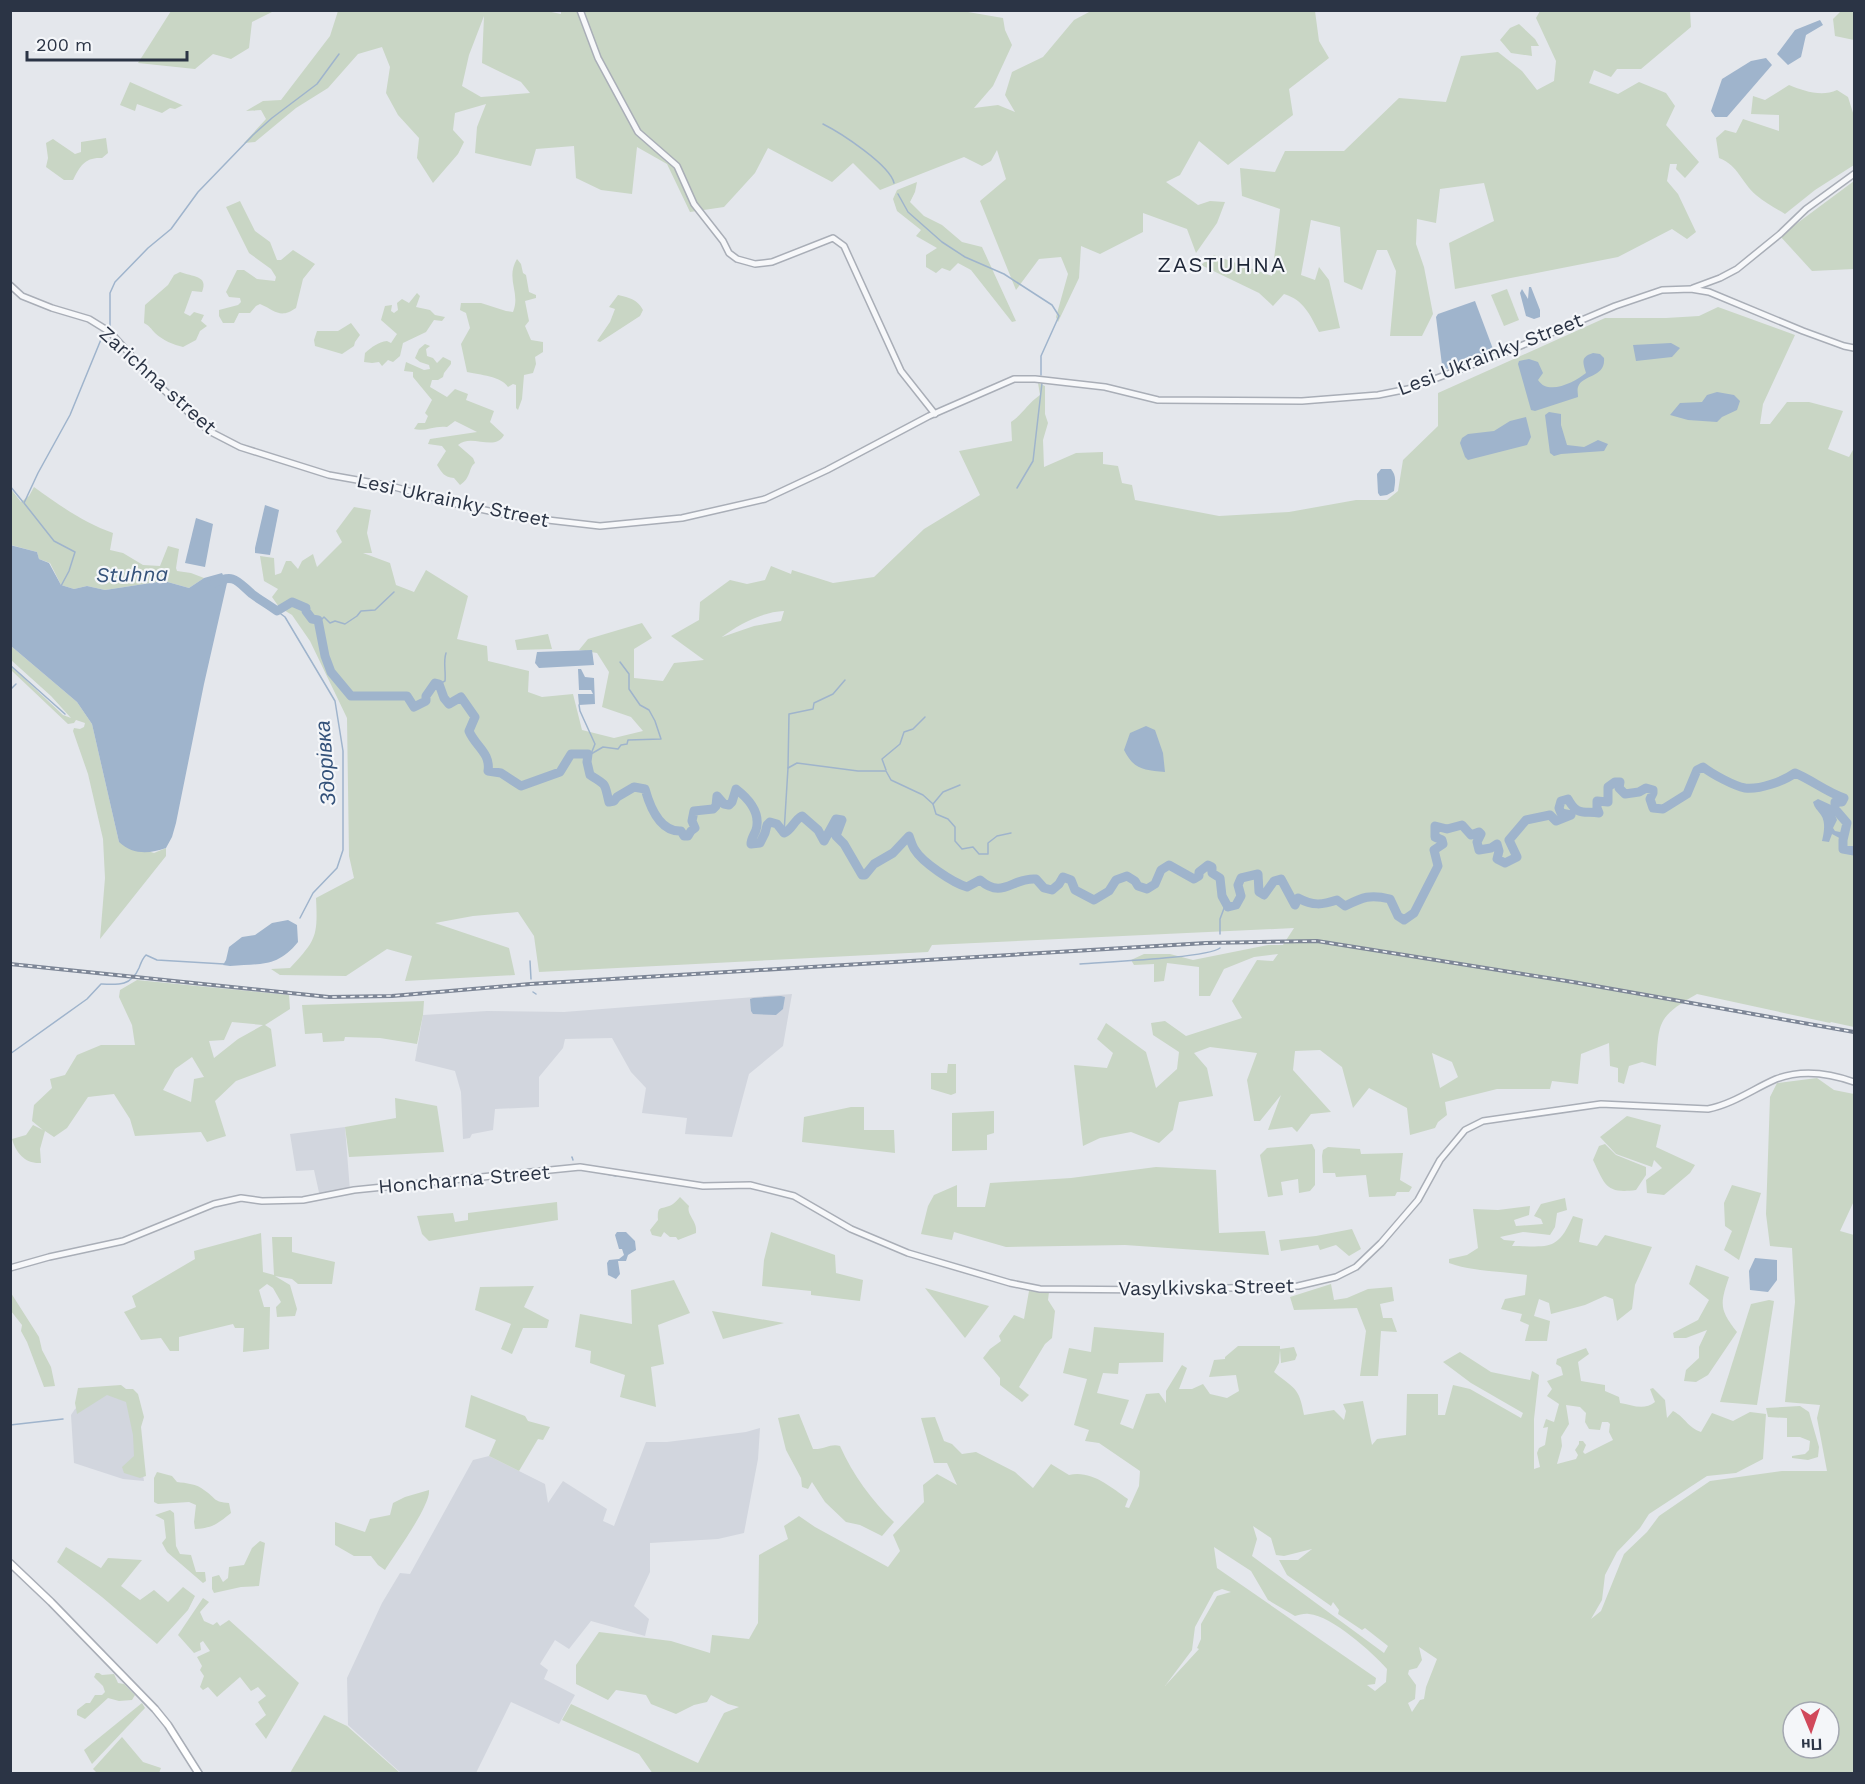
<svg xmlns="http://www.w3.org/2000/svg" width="1865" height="1784" font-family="'Work Sans',sans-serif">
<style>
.built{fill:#d2d6de}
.green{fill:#c9d6c5;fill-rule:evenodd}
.water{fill:#9fb4cc}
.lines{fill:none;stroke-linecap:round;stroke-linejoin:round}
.stream{stroke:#9fb4cc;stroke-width:1.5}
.river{stroke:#9fb4cc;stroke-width:9}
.tertiary-casing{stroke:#a9aeb7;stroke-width:8}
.secondary-casing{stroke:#a9aeb7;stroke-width:9}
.tertiary{stroke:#f7f8fa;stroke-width:5}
.secondary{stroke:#fff;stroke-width:6}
.rail-casing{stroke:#7d8696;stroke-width:4}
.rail{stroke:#f4f6f9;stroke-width:1.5;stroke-dasharray:4.5;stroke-linecap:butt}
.labels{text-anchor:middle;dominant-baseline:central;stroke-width:4.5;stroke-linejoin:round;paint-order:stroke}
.street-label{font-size:20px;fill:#2b3445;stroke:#f4f6f9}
.water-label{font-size:21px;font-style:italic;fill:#34527a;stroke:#f4f6f9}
.quarter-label{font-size:22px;letter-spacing:1.5px;fill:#1d2536;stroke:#f4f6f9}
</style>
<rect width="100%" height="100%" fill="#e4e7ec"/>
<g class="built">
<polygon points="792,994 783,1046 749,1074 732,1137 685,1134 687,1118 642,1113 646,1088 631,1072 612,1038 565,1039 563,1048 539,1077 539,1107 495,1109 493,1130 472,1134 470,1138 463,1139 461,1092 455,1071 415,1061 423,1015 487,1011 564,1012"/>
<polygon points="345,1127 350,1191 320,1197 314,1170 296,1171 290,1134"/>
<polygon points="129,1393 144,1481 123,1479 74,1463 71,1415 75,1409 87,1401 105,1394"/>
<polygon points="760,1428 758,1459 744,1533 718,1539 650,1543 650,1572 634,1606 649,1619 645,1636 591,1621 569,1649 555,1640 540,1664 548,1670 544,1679 575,1695 559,1724 511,1702 476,1773 401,1773 348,1725 347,1678 382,1603 400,1573 410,1574 473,1460 489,1456 545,1484 548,1503 563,1481 607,1509 603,1521 614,1526 646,1442 667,1442 746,1432"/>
</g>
<g class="green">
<path d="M542 10 561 14V10L967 11 968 12 1003 18 1005 30 1012 45 993 86 974 108 998 105 1015 112 1005 95 1012 72 1043 57 1074 20 1091 11H1315L1319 41 1329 58 1289 89 1293 115 1228 165 1199 141 1180 175 1166 182 1198 205 1210 201 1225 202 1217 223 1196 253 1187 229 1143 213V232L1100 254 1081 246 1079 278 1058 322 1056 317 1068 274 1061 257 1039 259 1016 290 980 201 1006 179 997 150 991 161 982 166 964 157 880 190 853 163 832 182 768 148 755 173 724 207 690 212 667 164 637 147 632 194 601 190 576 178 574 146 536 149 531 166 475 153 477 127 486 104 455 113 453 130 464 142 458 154 433 183 417 158 419 138 398 115 386 93 390 67 382 47 358 54 328 88 296 108 255 142 244 143 266 119 261 110 246 111 263 101 281 100 330 36 338 11ZM484 16 482 63 521 82 530 93 481 97 462 86 469 55Z"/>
<polygon points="171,11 171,10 274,11 252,22 249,48 231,59 213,54 195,69 138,63"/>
<path d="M1540 11H1690L1691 27 1641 69H1617L1611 77 1594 70 1589 83 1618 94 1639 82 1666 93 1675 106 1666 125 1699 162 1685 178 1676 169 1677 164H1670L1667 181 1678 194 1696 232 1687 239 1672 229 1618 257 1455 289 1449 243 1494 221 1484 183 1440 189 1436 223 1417 219 1416 244 1424 267 1433 314 1422 336H1390L1396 271 1387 250H1377L1362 290 1344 282 1340 227 1311 220 1301 275 1315 280 1319 267 1329 280 1340 328 1319 332C1310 315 1304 300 1284 294L1273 306 1259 293 1201 265 1214 255 1272 276 1280 209 1242 196 1240 168 1275 172 1285 151H1344L1399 98 1446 102 1461 56 1498 52 1522 71 1537 90 1554 81 1556 61 1536 18Z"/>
<polygon points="1841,11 1854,11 1854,40 1835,36 1833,19"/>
<polygon points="1519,24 1535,39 1539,46 1531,46 1532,56 1511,53 1500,40 1510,28"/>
<polygon points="130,82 182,105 183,105 175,109 170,108 162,113 137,104 135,111 120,105"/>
<path d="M1789 85C1803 91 1822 97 1837 90L1848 97 1854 116V165L1815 190 1785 214C1775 208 1764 202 1756 195 1741 182 1739 166 1719 158L1716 138 1725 130 1736 133 1743 119 1779 131V115L1751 114 1753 96 1765 100Z"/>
<path d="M106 138 108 153 102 158C85 157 80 166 73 180H64L46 167 48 158 46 143 53 139 75 154 81 152V142Z"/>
<polygon points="1854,181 1854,269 1812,271 1780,236"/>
<polygon points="917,182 915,192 910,202 924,216 942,225 962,242 982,247 1016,321 1012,322 971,270 958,263 950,271 942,268 936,273 926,267 926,255 937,248 916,236 921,230 897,211 893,199 897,190"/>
<path d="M240 201 255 231 270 242 277 260H281L293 250 315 264 303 279 296 308C280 319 276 311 260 304L256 306 250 313H239L234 323H223L219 316V310L238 305 241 302 240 298 229 297 226 292 237 270H244L257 279 275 281 276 277 271 269 249 253 226 207Z"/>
<path d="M517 259 521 264 523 273 526 275 529 292 536 295V298L525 301 529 321 525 326 531 340 543 342V352L535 357 536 364 533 373 524 375 522 399 518 410 516 408V385L513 384 508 387C501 376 480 375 467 372L461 344 470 328 466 313 460 310 461 303H481L506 311 513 312C521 292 505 279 517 259Z"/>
<path d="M180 272C192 277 209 275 202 292L192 291 184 313 190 316 194 312 204 315 201 321 207 326 200 331 196 340 183 347C174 345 162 340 155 333 151 329 150 326 144 323L145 305 168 285 174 275Z"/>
<polygon points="1507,289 1519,320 1504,326 1491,295"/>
<path d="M417 293 420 296 416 307 430 310 435 315 445 317 442 321 434 320 426 332 403 343 400 356 393 362 388 360 382 366 379 362 372 363 364 362 365 353C372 347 378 342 387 341L391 343 397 334 381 320 385 306 392 305 391 311 394 313 398 310 397 303 402 299 409 303Z"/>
<path d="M618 295C630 298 637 299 643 310L640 316 600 342 597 341 610 322 615 309 609 307Z"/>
<path d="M1718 307 1795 335 1763 404 1760 424H1770L1787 402H1809L1843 411 1828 449 1849 457 1854 448V1027L1831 1022 1830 1023 1697 994C1657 1017 1659 1021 1656 1066L1642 1062 1629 1066 1624 1084 1618 1082V1068L1610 1066 1609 1043 1581 1054 1578 1084 1552 1081 1550 1089H1497L1445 1102 1447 1115 1438 1122 1435 1128 1410 1135 1407 1108 1369 1088 1353 1108 1342 1067 1320 1050 1295 1051 1293 1070 1331 1112 1311 1114 1297 1132 1292 1127 1268 1130 1281 1095 1260 1121H1254L1247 1080 1257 1053 1210 1047 1194 1053 1207 1068 1213 1096 1179 1102 1173 1130 1159 1143 1131 1132 1100 1138 1083 1146 1074 1065 1107 1068 1113 1053 1097 1039 1106 1023 1146 1052 1156 1088 1177 1069 1179 1052 1153 1035 1151 1023 1165 1021 1186 1036 1242 1018 1232 1001 1257 960 1273 961 1278 954 1254 957 1224 969 1210 996H1199V967L1167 963 1164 981 1154 982V964L1134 965 1131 960 1144 954H1170L1193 960 1268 945H1283L1294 928 932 945 928 952 539 972 534 936 518 912 473 916 435 923 509 948 515 975 405 981 412 956 387 949 346 976 280 975 271 969 290 968C316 940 318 937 316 898L354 878 349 856 347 718 310 641 292 615 279 607 272 597 278 589 264 581 260 556 274 558 275 575 281 573 286 561H291L298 569 302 561 313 554 317 567 342 542 336 531 354 507 371 510 367 533 372 553H363L390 563 396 585 414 592 426 570 468 596 457 639 487 646 488 661 529 671 528 692 542 697 573 694 582 730 614 738 643 731 631 717 602 707 609 672 597 653 579 650 588 639 642 623 652 638 634 649V678L663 681 674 663 704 660 671 636 699 620 700 602 730 580 747 584 765 580 771 566 791 574 792 570 833 583 874 577 924 529 980 495 959 451 1012 441 1011 422C1024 413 1027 404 1040 395L1038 383 1045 386V414L1048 423 1043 440 1044 467 1076 453 1103 452V464L1118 466 1122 483 1132 485 1135 500 1219 516 1289 512 1356 500H1387L1398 491 1403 460 1438 426V393L1605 318H1666L1699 316ZM784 611 781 621 754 626 722 637C739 624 762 612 784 611ZM1432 1053 1452 1062 1458 1077 1440 1088Z"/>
<polygon points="351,323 360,335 355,342 354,346 342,354 315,346 314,340 317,331 338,331"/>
<path d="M425 344 430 346 426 349 427 356 433 358 437 363 443 357 451 361V364L444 373 443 377 438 380H432L430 387 447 397 455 389 468 394 466 400 494 411 490 422 504 435C495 452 471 433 458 445L473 458 475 463C468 468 472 477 460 485L454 478C444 477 442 473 437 465L446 451 442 446 428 444 430 439 477 432 455 421 447 427C435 425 425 432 414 429L418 423H425L428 416 425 413 432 400 413 377V372L404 371 406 362 424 370 430 369 429 365 420 362 415 358 419 349Z"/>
<path d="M34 487C59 505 84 523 113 533L110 550 123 553 143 565 160 566 168 546 179 549 176 568 177 571 191 573 204 578 189 588 164 581 105 590 87 586 74 589 61 585 50 563 39 559 37 552 11 545 10 488 21 502 29 496Z"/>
<polygon points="548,634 552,649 517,650 515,640"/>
<polygon points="11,646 77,702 92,724 119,842 154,853 166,848 166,856 100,939 105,878 103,839 88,774 73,731 74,728 80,729 84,727 85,723 76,720 74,723 68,724 11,670 11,666 63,715 71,718 51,696 11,660"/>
<path d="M137 980 289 995 290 1009 265 1025 271 1029 276 1066 236 1081 215 1101 226 1136 207 1142 201 1132 135 1136 130 1119 114 1094 88 1097 67 1128 54 1137 45 1131 40 1149 41 1163C25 1164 16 1153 12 1139L26 1135 33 1125 43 1130 32 1121 34 1105 52 1088 50 1079 65 1075 77 1055 101 1045H135L132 1025 119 997 120 990ZM232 1022 263 1025 238 1039 214 1058 209 1041 224 1040ZM192 1057 204 1077 194 1079 191 1102 163 1090 175 1069Z"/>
<polygon points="424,1001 423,1015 417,1044 380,1038 345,1037 344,1041 323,1042 322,1033 305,1034 302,1005"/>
<polygon points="948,1064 956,1064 956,1093 951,1095 931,1089 931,1073 947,1073"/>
<path d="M1817 1078 1834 1090 1854 1094V1201L1840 1231 1854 1235V1773L653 1774 639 1754 562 1720 571 1704 698 1763 724 1713 739 1707 728 1704 711 1695 707 1702 694 1705 676 1714 651 1704 646 1695 616 1690 608 1700 576 1684V1665L599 1632 671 1641 710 1653 712 1635 749 1639 758 1623 759 1555 788 1539 784 1526 799 1516 815 1527 888 1567 900 1551 893 1535 924 1502 923 1485 937 1474 957 1485 947 1463H934L921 1418 935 1417 944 1441 952 1444 962 1454 976 1452 1015 1472 1033 1488 1051 1464 1069 1475C1092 1470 1110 1487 1128 1499L1125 1507 1129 1508 1139 1486 1140 1471 1099 1443 1085 1441 1089 1430 1074 1425 1087 1379 1063 1373 1069 1348 1091 1352 1094 1327 1164 1333 1163 1362 1119 1363 1118 1374 1103 1373 1097 1393 1129 1400 1120 1424 1133 1429 1146 1394 1159 1393 1166 1403V1391L1182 1365 1187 1368 1179 1389H1192L1203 1384 1210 1394 1227 1398 1239 1391 1236 1375 1209 1377 1214 1360 1225 1359V1357L1238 1346H1280V1349L1294 1347 1297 1355 1295 1360 1281 1363 1280 1350 1279 1363 1274 1372C1294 1389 1299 1386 1304 1415L1334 1410 1344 1420 1346 1411 1343 1404 1363 1401 1372 1445 1377 1439 1406 1435 1407 1394H1438V1415H1445L1453 1385 1470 1389 1521 1418 1523 1413 1471 1383 1443 1362 1460 1352 1491 1372 1530 1380 1532 1371 1539 1375 1534 1419V1469L1540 1467 1537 1453 1539 1448 1545 1445 1548 1427 1543 1428 1546 1419 1554 1422 1559 1404 1547 1396 1552 1389 1547 1381 1563 1375 1561 1367 1556 1364 1557 1359 1586 1348 1589 1354 1578 1362 1581 1381 1605 1385V1391L1619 1397 1620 1403C1632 1405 1644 1411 1655 1402L1650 1389 1653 1388 1665 1400 1667 1418 1673 1411C1686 1418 1687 1427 1701 1432L1712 1413 1733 1421 1750 1412 1766 1414 1763 1459 1736 1473 1707 1476 1649 1514 1640 1528 1617 1552 1605 1575 1602 1600 1591 1619 1601 1611 1624 1554 1647 1532 1659 1516 1710 1481 1782 1471H1827L1817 1418 1820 1405 1785 1402 1795 1302 1792 1248 1770 1246 1766 1214 1770 1097 1777 1083ZM1566 1405 1580 1407 1586 1413 1585 1422 1589 1429 1600 1430 1602 1422H1608L1610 1424 1609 1432 1613 1440 1585 1454 1583 1452 1586 1445 1583 1441H1579V1444L1575 1450 1578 1455 1576 1459 1557 1464 1562 1446 1561 1437 1569 1424ZM1253 1526 1271 1538 1276 1555 1284 1556 1312 1549 1298 1560H1279L1287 1575 1331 1606 1333 1602 1339 1610 1338 1614 1362 1630 1365 1628 1388 1646 1384 1653 1252 1556 1257 1539ZM1214 1547 1251 1571 1268 1600 1295 1616C1299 1615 1305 1613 1309 1614 1332 1616 1372 1652 1387 1669L1386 1682 1375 1691 1367 1685 1375 1684 1376 1678 1217 1568ZM1222 1589 1231 1592 1217 1596 1201 1624V1639L1197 1648 1199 1649 1165 1686 1192 1650 1195 1627 1214 1592ZM1419 1647 1437 1659 1426 1687 1424 1699 1420 1700 1412 1712 1408 1703 1415 1699 1416 1685 1408 1674 1409 1670 1417 1668 1422 1660ZM1793 1712H1829V1748H1793Z"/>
<polygon points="395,1098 437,1106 444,1152 349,1157 345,1127 396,1118"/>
<polygon points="851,1107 864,1107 864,1130 894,1130 895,1153 802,1142 804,1117"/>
<polygon points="994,1111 994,1133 987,1135 987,1150 952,1151 952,1113"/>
<polygon points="1627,1116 1661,1125 1656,1147 1695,1165 1690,1173 1664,1195 1647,1193 1646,1180 1662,1168 1654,1160 1652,1167 1616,1154 1600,1137"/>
<polygon points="1312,1144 1315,1150 1315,1185 1310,1191 1299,1193 1298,1179 1281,1182 1283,1195 1268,1197 1260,1155 1267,1148"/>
<path d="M1605 1144 1616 1155 1646 1167V1175L1636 1190C1606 1194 1605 1185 1593 1160L1599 1146Z"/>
<polygon points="1328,1147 1360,1149 1361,1154 1403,1153 1400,1180 1412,1187 1409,1192 1397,1192 1395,1196 1369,1197 1366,1175 1336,1177 1335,1173 1323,1173 1322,1156 1323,1150"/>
<polygon points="1156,1167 1216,1170 1219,1233 1265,1231 1269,1255 1125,1245 1006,1247 954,1232 952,1240 921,1234 928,1206 934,1195 957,1185 957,1207 985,1207 990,1183 1071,1178"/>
<polygon points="1732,1185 1761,1193 1739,1260 1724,1250 1732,1231 1725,1226 1724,1203"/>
<path d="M680 1197 689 1206C686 1215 698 1221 696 1233L678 1240 676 1237H670L664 1232 661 1237 652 1235 650 1230 658 1220C657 1203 662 1211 673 1204 676 1202 678 1199 680 1197Z"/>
<path d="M1565 1198 1567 1210 1557 1213 1555 1227 1550 1235 1523 1232 1500 1237 1504 1240 1515 1241 1512 1246C1549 1246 1557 1252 1573 1216L1583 1219 1579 1242 1597 1246 1605 1235 1652 1247 1635 1285 1632 1309 1617 1321 1613 1299 1605 1296 1585 1305 1551 1314 1549 1303 1539 1299 1534 1316 1550 1321 1547 1341H1525L1529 1325 1520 1321 1522 1314 1501 1309 1505 1299 1525 1295 1527 1275C1501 1271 1474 1272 1449 1263V1259L1467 1255 1478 1248 1473 1209 1498 1210 1530 1206 1529 1215 1514 1220 1516 1226 1543 1224 1541 1219 1534 1216 1541 1204Z"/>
<polygon points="557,1202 558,1220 429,1241 422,1234 417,1216 453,1213 455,1222 468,1220 468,1213"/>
<polygon points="1352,1229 1361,1249 1349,1256 1336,1245 1320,1250 1318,1245 1281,1251 1279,1240 1316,1236"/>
<polygon points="771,1232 835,1255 836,1273 863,1280 860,1301 811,1295 811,1291 762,1286 764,1260"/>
<polygon points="261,1233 263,1272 274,1275 272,1237 292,1237 292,1252 335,1262 332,1284 298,1284 292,1279 275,1276 290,1285 297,1309 295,1316 277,1317 276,1307 281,1302 273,1288 267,1284 259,1290 264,1307 270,1307 269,1349 243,1352 244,1328 235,1328 233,1324 179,1337 179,1351 170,1351 161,1338 141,1340 124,1312 136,1307 132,1296 195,1259 194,1251"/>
<path d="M1696 1265 1729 1277C1720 1304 1719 1309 1737 1332L1708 1375 1696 1382 1684 1381 1686 1370 1699 1358V1347L1707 1330 1686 1338H1674L1673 1333 1698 1320 1709 1300 1689 1284Z"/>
<polygon points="674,1280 690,1313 658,1325 664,1364 651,1367 656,1407 620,1397 625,1375 590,1363 591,1351 575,1347 580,1314 632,1324 631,1290"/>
<polygon points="1331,1284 1334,1300 1347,1298 1368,1289 1392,1287 1394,1301 1380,1304 1383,1318 1392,1318 1397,1332 1381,1331 1378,1376 1360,1376 1366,1331 1357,1308 1294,1310 1290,1297"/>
<polygon points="534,1286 524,1307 549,1320 547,1328 523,1328 512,1354 501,1349 511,1324 475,1310 480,1287"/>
<polygon points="925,1288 989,1306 965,1338"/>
<polygon points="1029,1291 1049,1292 1048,1300 1055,1311 1052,1338 1045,1344 1019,1387 1029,1395 1022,1402 1000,1385 1000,1378 983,1358 990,1349 1001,1341 999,1336 1014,1315 1024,1319"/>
<polygon points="11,1293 39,1337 42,1350 51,1367 55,1386 44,1387 27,1342 21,1331 22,1325 11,1311 12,1306"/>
<polygon points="1769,1300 1774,1301 1757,1405 1720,1402 1751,1304"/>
<polygon points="712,1311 784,1323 723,1339"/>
<polygon points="121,1385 126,1389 133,1389 138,1394 144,1417 141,1427 146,1476 140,1478 124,1473 122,1467 134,1456 133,1435 126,1402 107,1395 77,1414 75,1403 78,1388"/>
<polygon points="471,1395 525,1416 528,1421 550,1427 543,1440 538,1439 519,1471 489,1456 496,1440 465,1427"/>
<polygon points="1800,1406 1809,1412 1819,1447 1818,1457 1808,1460 1792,1458 1792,1456 1805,1454 1809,1450 1810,1441 1800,1437 1787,1437 1787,1418 1768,1417 1766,1408"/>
<path d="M799 1414 813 1449C823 1450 831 1443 840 1446 853 1475 872 1501 894 1522L882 1536 860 1525 846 1522 825 1502 812 1482 808 1489 802 1487 801 1478 786 1450 778 1418Z"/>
<path d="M157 1472 172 1476 177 1482C186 1483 197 1484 204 1490 216 1498 213 1502 229 1503L231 1513C218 1523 214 1528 195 1529L194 1522 196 1505 189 1502 158 1504 154 1502V1478Z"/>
<path d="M429 1490C431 1505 395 1554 385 1570L378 1565 371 1556H354L335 1545V1522L365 1532 370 1519 390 1515 393 1503 405 1497Z"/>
<polygon points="170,1510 174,1513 176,1546 180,1554 191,1555 196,1572 205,1572 206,1581 203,1583 167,1552 162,1543 166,1538 164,1520 155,1515"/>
<polygon points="260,1541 265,1543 259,1586 241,1587 214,1593 212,1589 212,1577 219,1575 223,1582 228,1578 229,1567 244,1565 252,1548"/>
<polygon points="66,1547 101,1568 108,1558 142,1560 121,1586 140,1600 154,1590 168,1602 183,1587 195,1596 188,1610 157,1644 102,1597 57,1562"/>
<polygon points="203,1598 209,1602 200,1612 204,1621 213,1625 217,1622 220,1626 229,1620 299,1683 266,1739 255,1724 266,1715 258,1702 266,1696 258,1687 251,1691 240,1677 217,1697 208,1687 203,1690 200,1687 204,1676 200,1670 202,1666 197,1657 210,1651 203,1641 200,1643 201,1650 194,1653 178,1635"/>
<polygon points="96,1673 99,1673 102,1675 114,1674 118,1683 124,1684 135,1695 132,1700 119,1701 108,1698 85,1719 77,1715 77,1710 86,1703 90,1703 95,1695 102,1695 105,1692 103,1686 94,1677"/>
<polygon points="142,1703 145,1708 92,1764 84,1750"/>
<polygon points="324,1715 347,1726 400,1773 290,1773"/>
<polygon points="122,1737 143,1762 161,1768 159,1773 97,1773 93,1769"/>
</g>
<g class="water">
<polygon points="1820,20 1823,25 1806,35 1801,57 1788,65 1777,54 1795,30"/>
<polygon points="1766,58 1772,65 1727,117 1715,117 1711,111 1722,79 1751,61"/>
<polygon points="1529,287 1531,287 1540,310 1540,317 1534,319 1526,316 1520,293 1522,289 1528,299"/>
<polygon points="1475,301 1493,349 1486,354 1447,369 1442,365 1436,317 1438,314"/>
<polygon points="1671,343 1680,348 1672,357 1636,361 1633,345"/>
<path d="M1593 353 1600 354 1604 358C1606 378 1583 374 1578 387 1577 390 1578 393 1578 397L1535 411 1531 410 1518 364 1519 361 1529 359 1538 362 1543 373 1538 380C1548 396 1575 382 1586 373 1583 363 1580 357 1593 353Z"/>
<polygon points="1717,392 1734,395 1740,401 1737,410 1722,417 1717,422 1688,420 1670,415 1680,403 1702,402 1707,395"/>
<polygon points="1549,412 1561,414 1561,425 1567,445 1584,447 1598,440 1608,444 1604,451 1561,454 1554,456 1550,453 1545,415"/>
<polygon points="1526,417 1531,437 1527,445 1468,460 1465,457 1460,443 1462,438 1468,434 1494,431 1510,421"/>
<path d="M1381 469H1391C1397 476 1395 483 1394 491L1387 495 1380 496 1378 493 1377 474Z"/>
<polygon points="265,505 279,510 270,555 255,553 255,548"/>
<polygon points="196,518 213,524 205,567 185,563"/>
<path d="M10 545 37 552 39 559 49 563 61 585 74 589 87 586 105 590 164 581 189 588 204 578 222 573 227 583 204 684 176 823 172 837 166 848C149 854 133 855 119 842L92 724 77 702 11 646Z"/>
<polygon points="592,650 594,665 539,668 535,663 537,652"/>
<polygon points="578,669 581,669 585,677 594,678 595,704 579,705 578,694 593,694 591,690 579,690"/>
<path d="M1146 726 1155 730 1163 753 1165 772C1144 770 1134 770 1124 750L1130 733Z"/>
<path d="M1818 799 1831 805 1837 820 1833 828 1835 831 1845 833 1843 840 1832 834 1829 842 1822 841C1824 833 1826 822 1821 815 1817 809 1815 809 1813 802Z"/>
<path d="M288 920 297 925 298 942C277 968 261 963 230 966L223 965 226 960 229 947 242 937 255 935 272 923Z"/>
<polygon points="781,996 785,997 783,1009 776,1015 753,1014 751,1011 750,999 753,998"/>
<polygon points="617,1232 626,1232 635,1241 636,1250 628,1255 626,1261 618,1261 620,1274 616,1279 608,1275 607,1263 609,1260 619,1259 624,1255 622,1249 619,1249 615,1235"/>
<polygon points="1755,1258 1777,1260 1777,1280 1768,1292 1750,1290 1749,1271"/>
</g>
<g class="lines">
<g class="stream">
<path d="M823 124C841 133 890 165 894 183"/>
<polyline points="898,194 908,212 942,242 965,257 1004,274 1052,305 1059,316 1041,356 1041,375"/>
<polyline points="110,327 110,293 115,282 148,248 171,229 198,192 253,135 272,118 317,84 339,54"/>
<polyline points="10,486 23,502"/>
<polyline points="1017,488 1033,461 1042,383"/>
<polyline points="61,586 69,571 75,552 54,541 24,503 38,473 70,415 102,337"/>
<polyline points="277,611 285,617 335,701 343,751 343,850 337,868 313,893 300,918"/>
<polyline points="318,620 319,617 322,619 324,617 330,623 335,621 345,624 357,616 361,611 375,610 394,592"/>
<polyline points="10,665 65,714"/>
<path d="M439 684 445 681C446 671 443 662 446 653"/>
<polyline points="10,690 16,684"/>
<polyline points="579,705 580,711 595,744 591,754 588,754"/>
<polyline points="591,754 603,747 618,749 621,745 627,744 628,740 661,739 655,721 649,710 640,705 629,689 629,674 620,662"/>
<polyline points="788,768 789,714 813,709 814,703 833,694 845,680"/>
<polyline points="886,770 882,759 900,744 904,732 913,729 925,717"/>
<polyline points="933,804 936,814 948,819 955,827 955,841 962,849 973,847 979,854 988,854 988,843 997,836 1011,833"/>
<polyline points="784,833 788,768 797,763 858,771 886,771 891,780 923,795 933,804 943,792 960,785"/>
<polyline points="1220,934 1220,919 1226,903"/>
<polyline points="530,961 531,979"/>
<path d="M1080 964C1103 962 1208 958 1220 948"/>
<polyline points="533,992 536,994"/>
<path d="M10 1054 87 999 101 984C119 985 131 986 139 968 141 963 142 959 146 955L157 960 224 964"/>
<polyline points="572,1157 573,1160"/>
<polyline points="602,1173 616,1176"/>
<polyline points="10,1425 63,1419"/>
</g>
<path class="river" d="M214 583C234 573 237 581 252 594 260 600 269 605 277 611L292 602 306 608V611L312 619 318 620 325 656 331 672 351 696H407L414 707 426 701V696L435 683 439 684 444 698 449 704 461 697 475 717 469 731C475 746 491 753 488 771L501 773 521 786 560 772 571 754H588L587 762 590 775C608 786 604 783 609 802L614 801 617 797 634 787 645 789C650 807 660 832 681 831L684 836H688L691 831 695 828 692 821 694 811 713 809 716 806 717 796 724 804 729 805 732 802 736 789C749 799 761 813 756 830 754 835 751 839 751 844L760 843 765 833 767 825 770 822 777 824 784 833C792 830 794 820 802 816L818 830 824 841 836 819 842 820 836 836 844 844 862 875H865L874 864 893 853 909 836C911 841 912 846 915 850 922 862 953 883 967 887L980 880C1003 900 1012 877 1036 879L1044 888 1052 890 1059 884 1063 877 1071 880 1075 890 1094 900 1109 891 1116 880 1127 876 1135 881 1138 886 1147 889 1155 884 1161 870 1169 865 1194 879 1199 876V872L1208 865 1212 867V873L1220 878 1222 896 1228 907 1236 905 1241 896 1238 885 1241 878 1258 874 1259 892 1264 895 1274 881 1281 879 1295 905 1298 898C1313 906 1322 905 1337 900L1345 906C1363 897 1370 894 1390 899L1398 916 1404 920 1414 913 1438 866 1434 850 1443 844 1442 840 1435 837V826L1447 829 1462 825 1471 835 1479 832 1481 834 1477 842 1479 850 1491 848 1497 844 1499 851 1497 859 1505 863 1517 857 1509 840 1526 820 1550 815 1556 821 1571 815 1561 813 1559 808 1561 801 1568 799C1577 816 1583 811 1599 813L1597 808V801L1608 802V787L1615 782H1620L1619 788 1625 794 1639 792 1646 788 1653 790V793L1650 799 1653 808 1663 809 1687 794 1697 770 1703 767C1712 774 1734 786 1745 788 1759 790 1784 781 1795 773 1812 780 1826 792 1844 798L1842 802H1835V809L1847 823 1843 840V849L1854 851"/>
<g class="tertiary-casing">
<g id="tertiary">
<polyline points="580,10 598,58 638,132 677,166 694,204 723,241 729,253 737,259 755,264 772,262 833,238 844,246 901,371 935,414"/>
<polyline points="10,285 22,296 52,308 89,319 110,332 154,381 209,431 240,447 329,475 391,486 456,504 513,516 600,526 682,518 765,499 827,470 929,416 1014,379 1035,379 1105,387 1158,400 1302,401 1378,395 1408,389 1511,350 1615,306 1662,290 1691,289 1709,292 1803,331 1844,346 1854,348"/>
<polyline points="1693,288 1720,278 1737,269 1780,234 1806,209 1854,174"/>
<path d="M10 1268 49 1257 123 1241 214 1204 241 1198 262 1201 303 1200 354 1190 580 1167 703 1186 750 1185 794 1196 851 1229 908 1253 1010 1283 1040 1289 1158 1290 1298 1286 1336 1277 1356 1267 1381 1243 1418 1200 1440 1160 1465 1130 1483 1121 1601 1104 1708 1109C1733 1104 1753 1089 1776 1079 1802 1069 1829 1073 1854 1082"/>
</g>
</g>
<g class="secondary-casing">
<polyline id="secondary" points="10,1563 51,1602 155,1709 168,1725 199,1774"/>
</g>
<use href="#tertiary" class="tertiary"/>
<use href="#secondary" class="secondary"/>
<g class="rail-casing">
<polyline id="rail" points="10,964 329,997 392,996 530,984 1206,943 1317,941 1573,982 1854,1032"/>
</g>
<use href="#rail" class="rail"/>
</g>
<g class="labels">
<g class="street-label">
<text transform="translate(1490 354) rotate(-21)">Lesi Ukrainky Street</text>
<text transform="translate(158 380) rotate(42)">Zarichna street</text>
<text transform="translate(453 500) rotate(12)">Lesi Ukrainky Street</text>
<text transform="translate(464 1179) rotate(-5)">Honcharna Street</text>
<text transform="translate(1206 1287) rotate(-1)">Vasylkivska Street</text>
</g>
<g class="water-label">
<text transform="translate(132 574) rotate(-1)">Stuhna</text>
<text transform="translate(325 763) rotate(-94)">Здорівка</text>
</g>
<g class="quarter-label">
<text x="1222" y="264">ZASTUHNA</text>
</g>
</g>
<rect width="1865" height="1784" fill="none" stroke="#2b3445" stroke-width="24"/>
<g transform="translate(1811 1730) rotate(178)"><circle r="28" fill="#f4f6f9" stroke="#a4a8b1" stroke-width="1.5"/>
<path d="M0-4.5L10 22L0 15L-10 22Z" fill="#d1495b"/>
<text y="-9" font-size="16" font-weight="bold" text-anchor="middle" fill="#2b3445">Пн</text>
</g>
<path d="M27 51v9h160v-9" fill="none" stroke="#2b3445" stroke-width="3"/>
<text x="36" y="51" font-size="18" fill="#2b3445" stroke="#f4f6f9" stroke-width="4.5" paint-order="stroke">200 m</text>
</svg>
